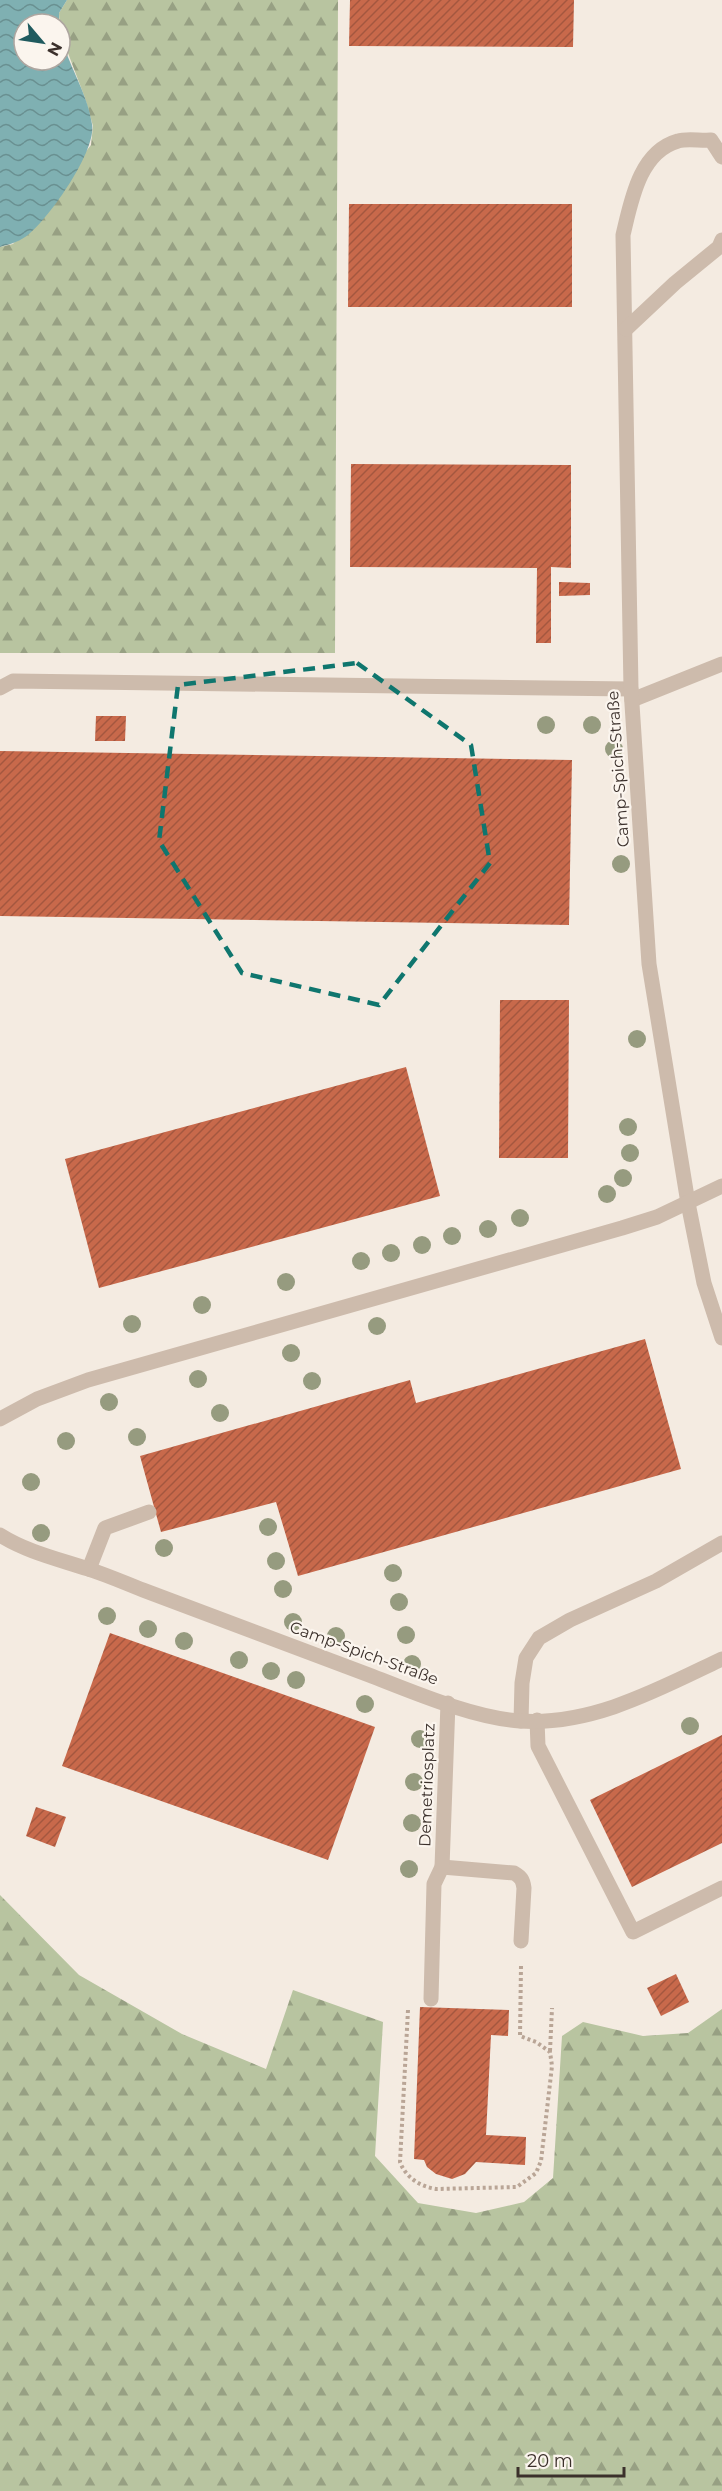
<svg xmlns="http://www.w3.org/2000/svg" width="722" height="2491" font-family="Montserrat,sans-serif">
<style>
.forest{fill:url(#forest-firs)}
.water{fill:url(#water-waves)}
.building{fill:url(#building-hatch)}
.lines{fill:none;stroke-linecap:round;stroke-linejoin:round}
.path{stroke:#b9a596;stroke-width:4;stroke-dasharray:3 3;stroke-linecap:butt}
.service{stroke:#cdbbac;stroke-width:15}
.minor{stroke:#cdbbac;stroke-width:15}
.tree{fill:#969b7f}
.marked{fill:none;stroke:#0f766e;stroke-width:4.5;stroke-dasharray:12 8;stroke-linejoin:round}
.labels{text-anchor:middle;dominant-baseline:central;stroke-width:4.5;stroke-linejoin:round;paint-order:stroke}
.street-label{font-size:16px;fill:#3b302b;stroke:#fbf5ee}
</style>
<defs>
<pattern id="forest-firs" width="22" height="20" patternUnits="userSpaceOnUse" patternTransform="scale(1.5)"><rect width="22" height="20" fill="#b8c4a0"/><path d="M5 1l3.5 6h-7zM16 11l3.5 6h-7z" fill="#97a083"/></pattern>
<pattern id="water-waves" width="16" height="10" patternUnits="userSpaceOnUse" patternTransform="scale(1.5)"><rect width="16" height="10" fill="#7fb0b2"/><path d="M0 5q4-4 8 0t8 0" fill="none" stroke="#699091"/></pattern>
<pattern id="building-hatch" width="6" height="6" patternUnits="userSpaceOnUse" patternTransform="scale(1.5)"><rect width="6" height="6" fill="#c8694b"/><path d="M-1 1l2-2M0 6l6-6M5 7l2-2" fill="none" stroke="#a4573f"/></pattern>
</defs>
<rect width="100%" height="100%" fill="#f4ebe1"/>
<g class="forest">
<polygon points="67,0 338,0 335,653 0,653 0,247 13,244 91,145 93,126 85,98 60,32 59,13"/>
<polygon points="0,1895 79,1975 182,2034 266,2069 293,1990 383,2022 375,2156 418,2203 476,2213 524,2202 553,2178 562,2036 583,2022 643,2036 688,2033 722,2009 722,2491 0,2491"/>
</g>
<path class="water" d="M0 0H67L59 13V24H24V60H60V32C67 64 87 91 92 124 97 150 50 217 29 234 21 241 11 244 0 247Z"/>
<g class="building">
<polygon points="350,0 574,0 573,47 349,46"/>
<polygon points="349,204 572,204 572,307 348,307"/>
<polygon points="351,464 571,465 571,568 551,567 551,643 536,643 537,568 350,567"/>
<polygon points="559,582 590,583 590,595 559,596"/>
<polygon points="96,716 126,716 125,741 95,741"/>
<polygon points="0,751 572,760 569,925 0,916"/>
<polygon points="500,1000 569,1000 568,1158 499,1158"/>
<polygon points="406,1067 440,1196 99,1288 65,1159"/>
<polygon points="645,1339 681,1469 298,1576 276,1502 161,1532 140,1456 410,1380 416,1403"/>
<polygon points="110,1633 375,1727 328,1860 62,1766"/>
<polygon points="722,1735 722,1843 632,1887 590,1800"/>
<polygon points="36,1807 66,1817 55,1847 26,1836"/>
<polygon points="676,1974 689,2002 661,2016 647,1988"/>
<polygon points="420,2007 509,2010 508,2036 491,2035 486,2135 526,2137 525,2165 476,2162 465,2174 452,2179 436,2174 427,2167 424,2160 414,2159"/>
</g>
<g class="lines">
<g class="path">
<path d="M408 2010 400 2162C406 2178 421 2187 437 2189L517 2187 536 2173 541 2161 552 2066 550 2052 536 2042 520 2036 521 1966"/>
<polyline points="550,2051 552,2008"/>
</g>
<g class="service">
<polyline points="0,688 13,681 631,689"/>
<polyline points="632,700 722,664"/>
<polyline points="89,1569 105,1528 149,1512"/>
<polyline points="537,1720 538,1746 633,1932 722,1888"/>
<polyline points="521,1721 522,1683 526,1658 539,1638 570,1620 656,1581 722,1543"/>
<path d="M442 1867 514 1873C521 1877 523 1880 524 1888L521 1941"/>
<polyline points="431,1999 434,1884 442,1867 448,1703"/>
</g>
<g class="minor">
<path d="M722 157 711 140C701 141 687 138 678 141 639 152 631 202 623 235L631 689 649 964 688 1203 704 1283 722 1338"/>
<polyline points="626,329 675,283 719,247 722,240"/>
<polyline points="0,1419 37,1399 88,1380 622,1228 657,1217 722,1186"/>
<path d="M0 1535C27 1552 58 1559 88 1569 107 1575 125 1583 143 1590 218 1618 294 1647 369 1675 413 1692 473 1718 520 1721 592 1726 659 1689 722 1659"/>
</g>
</g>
<g class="tree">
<circle cx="546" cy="725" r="9"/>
<circle cx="592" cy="725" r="9"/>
<circle cx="614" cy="749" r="9"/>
<circle cx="621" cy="864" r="9"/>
<circle cx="637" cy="1039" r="9"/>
<circle cx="628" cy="1127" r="9"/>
<circle cx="630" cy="1153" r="9"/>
<circle cx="623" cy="1178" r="9"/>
<circle cx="607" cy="1194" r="9"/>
<circle cx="520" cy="1218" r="9"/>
<circle cx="488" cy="1229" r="9"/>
<circle cx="452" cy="1236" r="9"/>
<circle cx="422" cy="1245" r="9"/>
<circle cx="391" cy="1253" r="9"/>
<circle cx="361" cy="1261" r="9"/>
<circle cx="286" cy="1282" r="9"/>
<circle cx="202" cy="1305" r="9"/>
<circle cx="132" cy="1324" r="9"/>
<circle cx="377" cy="1326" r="9"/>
<circle cx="291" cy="1353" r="9"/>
<circle cx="198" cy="1379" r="9"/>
<circle cx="312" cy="1381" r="9"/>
<circle cx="109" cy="1402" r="9"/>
<circle cx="220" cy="1413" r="9"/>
<circle cx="137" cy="1437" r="9"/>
<circle cx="66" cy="1441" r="9"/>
<circle cx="31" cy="1482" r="9"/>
<circle cx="268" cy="1527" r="9"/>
<circle cx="41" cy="1533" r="9"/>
<circle cx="164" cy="1548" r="9"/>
<circle cx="276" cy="1561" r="9"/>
<circle cx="393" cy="1573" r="9"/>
<circle cx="283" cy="1589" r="9"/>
<circle cx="399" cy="1602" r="9"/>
<circle cx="107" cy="1616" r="9"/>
<circle cx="293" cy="1622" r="9"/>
<circle cx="148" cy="1629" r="9"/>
<circle cx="406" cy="1635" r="9"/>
<circle cx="336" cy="1636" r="9"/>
<circle cx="184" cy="1641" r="9"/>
<circle cx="239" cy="1660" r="9"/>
<circle cx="412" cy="1664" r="9"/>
<circle cx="271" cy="1671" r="9"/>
<circle cx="296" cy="1680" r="9"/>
<circle cx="365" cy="1704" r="9"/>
<circle cx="690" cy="1726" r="9"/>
<circle cx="420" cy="1739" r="9"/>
<circle cx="414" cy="1782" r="9"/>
<circle cx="412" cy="1823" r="9"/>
<circle cx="409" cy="1869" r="9"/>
</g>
<path class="marked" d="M357 663 471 745 490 863 379 1005 242 973 159 841 178 685Z"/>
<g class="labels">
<g class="street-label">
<text transform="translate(618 769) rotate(-94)">Camp-Spich-Straße</text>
<text transform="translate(364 1653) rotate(20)">Camp-Spich-Straße</text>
<text transform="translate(427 1785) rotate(-88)">Demetriosplatz</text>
</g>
</g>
<g transform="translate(42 42) rotate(119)"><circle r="28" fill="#fbf5ee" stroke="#aea6a0" stroke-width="1.5"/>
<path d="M0-4.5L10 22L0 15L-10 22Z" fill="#1f5a5e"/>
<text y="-9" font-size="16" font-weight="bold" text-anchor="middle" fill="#3b302b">N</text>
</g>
<path d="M518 2467v9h106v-9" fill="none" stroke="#3b302b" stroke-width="3"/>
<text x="527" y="2467" font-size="18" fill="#3b302b" stroke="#fbf5ee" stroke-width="4.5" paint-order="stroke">20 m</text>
</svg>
